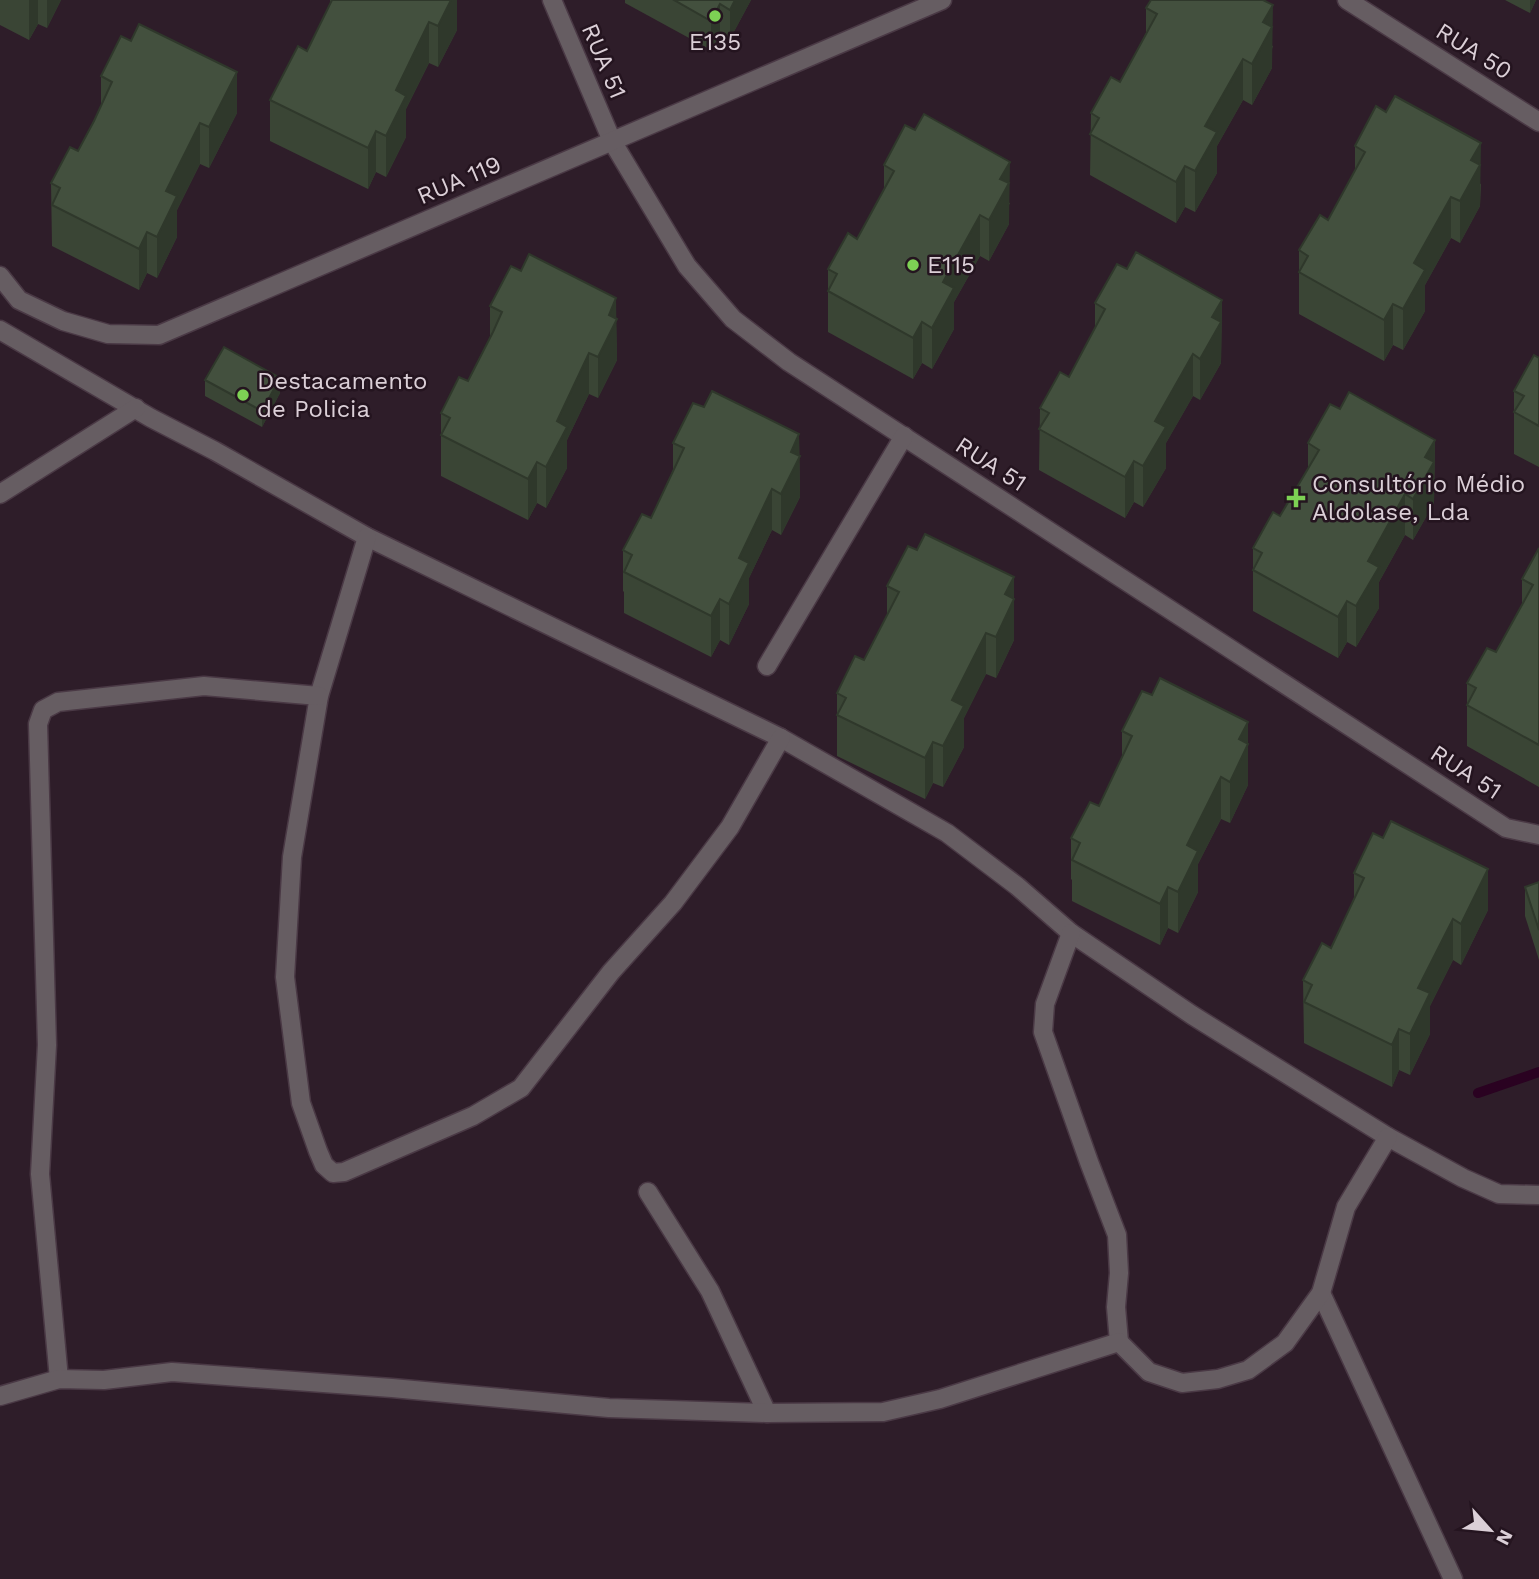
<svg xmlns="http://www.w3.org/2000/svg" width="1539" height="1579" font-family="'Work Sans',sans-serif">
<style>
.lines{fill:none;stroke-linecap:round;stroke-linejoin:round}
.stream{stroke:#2a0221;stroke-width:10}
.minor-casing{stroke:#4a3945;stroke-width:21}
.minor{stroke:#665d62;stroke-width:18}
.wall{fill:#3a4535}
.shaded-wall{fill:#2f382b}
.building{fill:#43503e;stroke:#2f382b;stroke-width:2}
.poi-dot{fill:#7dd154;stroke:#24141f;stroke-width:2.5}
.labels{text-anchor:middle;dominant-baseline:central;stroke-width:5;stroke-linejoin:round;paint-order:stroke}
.poi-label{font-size:24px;fill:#dbcfd7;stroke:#24141f;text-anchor:start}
.street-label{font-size:24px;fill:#dbcfd7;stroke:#24141f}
</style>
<rect width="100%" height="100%" fill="#2e1d29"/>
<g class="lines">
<polyline class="stream" points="1478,1093 1539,1072"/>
<g class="minor-casing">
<g id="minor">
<polyline points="552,0 612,141 687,266 733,319 789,362 1506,828 1539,835"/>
<polyline points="1347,0 1539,122"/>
<polyline points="0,276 19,300 63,321 108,334 159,335 942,0"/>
<polyline points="0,330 151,418 215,451 367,537 781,738 947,833 1017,886 1071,933 1192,1015 1388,1137 1463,1178 1499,1194 1539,1195"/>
<polyline points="0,494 136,408"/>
<polyline points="367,537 319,696 292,857 285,977 301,1103 318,1151 324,1165 333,1173 344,1172 473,1116 521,1088 611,972 673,903 730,827 781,738"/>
<polyline points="767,666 904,436"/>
<polyline points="1071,933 1045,1004 1043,1032 1089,1162 1117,1235 1119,1273 1116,1307 1119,1342"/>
<polyline points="648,1192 710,1291 767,1413"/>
<polyline points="1321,1293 1453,1579"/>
<polyline points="59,1379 40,1174 47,1045 38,724 43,710 58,702 204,686 319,696"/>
<polyline points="0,1396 59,1379 104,1380 172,1372 392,1388 609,1408 767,1413 883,1412 940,1399 1119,1342 1149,1372 1182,1383 1218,1379 1248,1370 1285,1343 1321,1293 1346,1207 1388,1137"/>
</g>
</g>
<use href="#minor" class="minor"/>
</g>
<g class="wall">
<polygon points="0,0 61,0 47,28 38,24 29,40 0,25"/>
<polygon points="330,0 457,0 457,30 438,67 429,63 406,109 406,137 386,177 376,172 368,189 270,141 270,100 307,51 330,5"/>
<polygon points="625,0 751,0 730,39 720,34 711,50 625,3"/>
<polygon points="1505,0 1536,0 1530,13"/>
<polygon points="1146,8 1273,46 1272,49 1272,68 1252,105 1243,100 1217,146 1217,173 1195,212 1185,207 1176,223 1090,175 1091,113 1120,82 1146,33"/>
<polygon points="101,76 237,113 209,168 200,164 177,210 177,237 157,278 147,273 139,290 52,246 51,183 78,151 101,106"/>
<polygon points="1355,146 1481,184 1480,206 1460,243 1451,238 1425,285 1425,311 1403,350 1393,345 1384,361 1299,314 1299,250 1328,220 1355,171"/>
<polygon points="884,165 1010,203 1009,205 1009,224 989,261 980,256 954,302 954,329 932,369 922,363 913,379 828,332 828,269 857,239 884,190"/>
<polygon points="1127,269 1222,300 1221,363 1200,400 1193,396 1166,443 1166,468 1143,507 1134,502 1125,518 1039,470 1040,408 1069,377 1095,328 1095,303"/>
<polygon points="490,306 616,319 617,360 598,398 589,394 567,440 567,468 546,508 537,503 528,520 441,476 441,413 468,381 490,337"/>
<polygon points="1539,358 1539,467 1514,454 1514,391"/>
<polygon points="205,380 280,393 262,427 205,396"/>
<polygon points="704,407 799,434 800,497 781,535 772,530 749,578 749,604 729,645 720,640 711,657 624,613 624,592 623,591 623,550 651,518 673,470 673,443"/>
<polygon points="1340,409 1435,440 1434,503 1413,540 1405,535 1379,582 1379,608 1356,647 1347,642 1338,658 1253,611 1253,548 1280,516 1308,469 1308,443"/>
<polygon points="1539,548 1539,787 1467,746 1467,683 1496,652 1522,604 1522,579"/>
<polygon points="917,550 1014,577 1014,640 996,678 986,674 964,718 964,747 943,787 933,783 925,799 837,756 837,693 864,660 887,615 887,586"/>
<polygon points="1152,695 1248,722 1248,785 1230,823 1221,819 1198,864 1198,892 1178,933 1168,928 1160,945 1072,901 1072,880 1071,879 1071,838 1099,806 1122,758 1122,731"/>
<polygon points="1354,873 1488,910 1461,965 1453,960 1430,1006 1430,1034 1410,1075 1399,1070 1392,1087 1304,1043 1303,980 1331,948 1354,900"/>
<polygon points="1539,882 1539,960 1525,916 1525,887"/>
</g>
<g class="shaded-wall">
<polygon points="29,0 38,0 38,24 29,40"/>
<polygon points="47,0 61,0 47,28"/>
<polygon points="448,0 457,0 457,30 438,67 438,26"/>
<polygon points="735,0 751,0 730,39 730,10"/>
<polygon points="1530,0 1536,0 1530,13"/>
<polygon points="720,4 720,34 711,50 711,21"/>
<polygon points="1273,5 1272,68 1252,105 1252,64 1263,22"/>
<polygon points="429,22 429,63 406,109 406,137 386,177 386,136 396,90"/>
<polygon points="1243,59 1243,100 1217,146 1217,173 1195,212 1195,171 1205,126"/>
<polygon points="237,72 237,113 209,168 209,127"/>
<polygon points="200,123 200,164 177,210 177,237 157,278 157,237 166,191"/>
<polygon points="376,131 376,172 368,189 368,148"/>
<polygon points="1481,143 1480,206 1460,243 1460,201 1471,160"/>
<polygon points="1010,162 1009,224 989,261 989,220 1000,179"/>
<polygon points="1185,166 1185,207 1176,223 1176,182"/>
<polygon points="1451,197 1451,238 1425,285 1425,311 1403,350 1403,309 1414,263"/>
<polygon points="980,215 980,256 954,302 954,329 932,369 932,328 943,282"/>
<polygon points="147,232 147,273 139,290 139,249"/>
<polygon points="616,298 617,360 598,398 598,357 609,315"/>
<polygon points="1222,300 1221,363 1200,400 1200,359 1212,317"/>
<polygon points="1393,304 1393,345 1384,361 1384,320"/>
<polygon points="922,322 922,363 913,379 913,338"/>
<polygon points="589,353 589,394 567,440 567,468 546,508 546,467 557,421"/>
<polygon points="1193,354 1193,396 1166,443 1166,468 1143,507 1143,466 1155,421"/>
<polygon points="280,378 280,393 262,427 262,411"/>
<polygon points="799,434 800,497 781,535 781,494 791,452"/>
<polygon points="1435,440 1434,503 1413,540 1413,499 1425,457"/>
<polygon points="1134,461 1134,502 1125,518 1125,477"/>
<polygon points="537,462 537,503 528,520 528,479"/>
<polygon points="772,489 772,530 749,578 749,604 729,645 729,604 739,558"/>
<polygon points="1405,494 1405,535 1379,582 1379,608 1356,647 1356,606 1368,561"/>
<polygon points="1014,577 1014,640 996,678 996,637 1005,594"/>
<polygon points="720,599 720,640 711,657 711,616"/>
<polygon points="1347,601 1347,642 1338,658 1338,617"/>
<polygon points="986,633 986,674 964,718 964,747 943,787 943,746 952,700"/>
<polygon points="1248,722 1248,785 1230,823 1230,782 1239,739"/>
<polygon points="933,742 933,783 925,799 925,758"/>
<polygon points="1221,777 1221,819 1198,864 1198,892 1178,933 1178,892 1187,845"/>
<polygon points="1488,869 1488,910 1461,965 1461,924"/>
<polygon points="1168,887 1168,928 1160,945 1160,904"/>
<polygon points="1453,919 1453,960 1430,1006 1430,1034 1410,1075 1410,1034 1418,988"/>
<polygon points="1399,1029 1399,1070 1392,1087 1392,1045"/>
</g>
<g class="building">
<polygon points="332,0 451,0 438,26 429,22 396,90 406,96 386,136 376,131 368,148 270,100 298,46 307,51"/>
<polygon points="674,0 735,0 730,10 720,4 711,21"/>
<polygon points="1151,0 1263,0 1273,5 1263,22 1272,27 1252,64 1243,59 1205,126 1217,132 1195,171 1185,166 1176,182 1090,134 1099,118 1091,113 1111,77 1120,82 1157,14 1146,8"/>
<polygon points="139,24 237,72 209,127 200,123 166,191 177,196 157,237 147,232 139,249 52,205 60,188 51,183 70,147 78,151 94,121 112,82 101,76 121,36 131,41"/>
<polygon points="1395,96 1481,143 1471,160 1480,165 1460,201 1451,197 1414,263 1425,270 1403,309 1393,304 1384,320 1299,272 1308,256 1299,250 1320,215 1328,220 1365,152 1355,146 1376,106 1386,112"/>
<polygon points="924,114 1010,162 1000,179 1009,183 989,220 980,215 943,282 954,288 932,328 922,322 913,338 828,291 837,274 828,269 848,233 857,239 894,171 884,165 905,125 915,130"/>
<polygon points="1136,252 1222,300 1212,317 1221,322 1200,359 1193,354 1155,421 1166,427 1143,466 1134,461 1125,477 1039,429 1049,413 1040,408 1060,372 1069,377 1105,309 1095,303 1117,264 1127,269"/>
<polygon points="529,254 616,298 609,315 617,319 598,357 589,353 557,421 567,427 546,467 537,462 528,479 441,435 450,418 441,413 459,377 468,381 493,332 502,312 490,306 511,266 521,271"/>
<polygon points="224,347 280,378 262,411 205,380"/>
<polygon points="1534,355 1539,358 1539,426 1514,412 1524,396 1514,391"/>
<polygon points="712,391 799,434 791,452 800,456 781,494 772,489 739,558 749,563 729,604 720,599 711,616 624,572 632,555 623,550 642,514 651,518 684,448 673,443 693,403 704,407"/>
<polygon points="1349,392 1435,440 1425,457 1434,462 1413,499 1405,494 1368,561 1379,567 1356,606 1347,601 1338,617 1253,570 1262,553 1253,548 1273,512 1280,516 1319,450 1308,443 1330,404 1340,409"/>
<polygon points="925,534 1014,577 1005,594 1014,599 996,637 986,633 952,700 964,706 943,746 933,742 925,758 837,715 846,698 837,693 855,656 864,660 899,592 887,586 908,546 917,550"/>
<polygon points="1539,548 1539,745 1467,705 1476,688 1467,683 1487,648 1496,652 1533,585 1522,579"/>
<polygon points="1160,678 1248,722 1239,739 1248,744 1230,782 1221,777 1187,845 1198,851 1178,892 1168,887 1160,904 1072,860 1080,843 1071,838 1090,802 1099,806 1132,736 1122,731 1142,691 1152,695"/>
<polygon points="1391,821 1488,869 1461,924 1453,919 1418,988 1430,993 1410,1034 1399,1029 1392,1045 1304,1002 1312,985 1303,980 1322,943 1331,948 1364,878 1354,873 1373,833 1383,838"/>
<polygon points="1539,882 1539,930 1525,887"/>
</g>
<g class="poi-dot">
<circle cx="715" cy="16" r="7"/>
<circle cx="913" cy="265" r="7"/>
<circle cx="243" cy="395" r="7"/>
<path d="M1292.5 487.5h7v7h7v7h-7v7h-7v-7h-7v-7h7z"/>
</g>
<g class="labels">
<g class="poi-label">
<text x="715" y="42" text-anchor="middle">E135</text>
<text x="927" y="265">E115</text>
<text x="257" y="381">Destacamento<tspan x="257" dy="28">de Policia</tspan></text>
<text x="1312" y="484">Consultório Médio<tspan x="1312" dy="28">Aldolase, Lda</tspan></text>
</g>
<g class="street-label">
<text transform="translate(1474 51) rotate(32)">RUA 50</text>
<text transform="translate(604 61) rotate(67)">RUA 51</text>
<text transform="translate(459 180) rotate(-23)">RUA 119</text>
<text transform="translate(991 464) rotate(33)">RUA 51</text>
<text transform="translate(1466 772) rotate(33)">RUA 51</text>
</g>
</g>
<g transform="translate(1490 1530) rotate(117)" stroke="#24141f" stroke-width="5" paint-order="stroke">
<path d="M0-5L12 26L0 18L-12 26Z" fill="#dbcfd7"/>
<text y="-10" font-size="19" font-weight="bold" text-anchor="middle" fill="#dbcfd7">N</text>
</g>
</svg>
